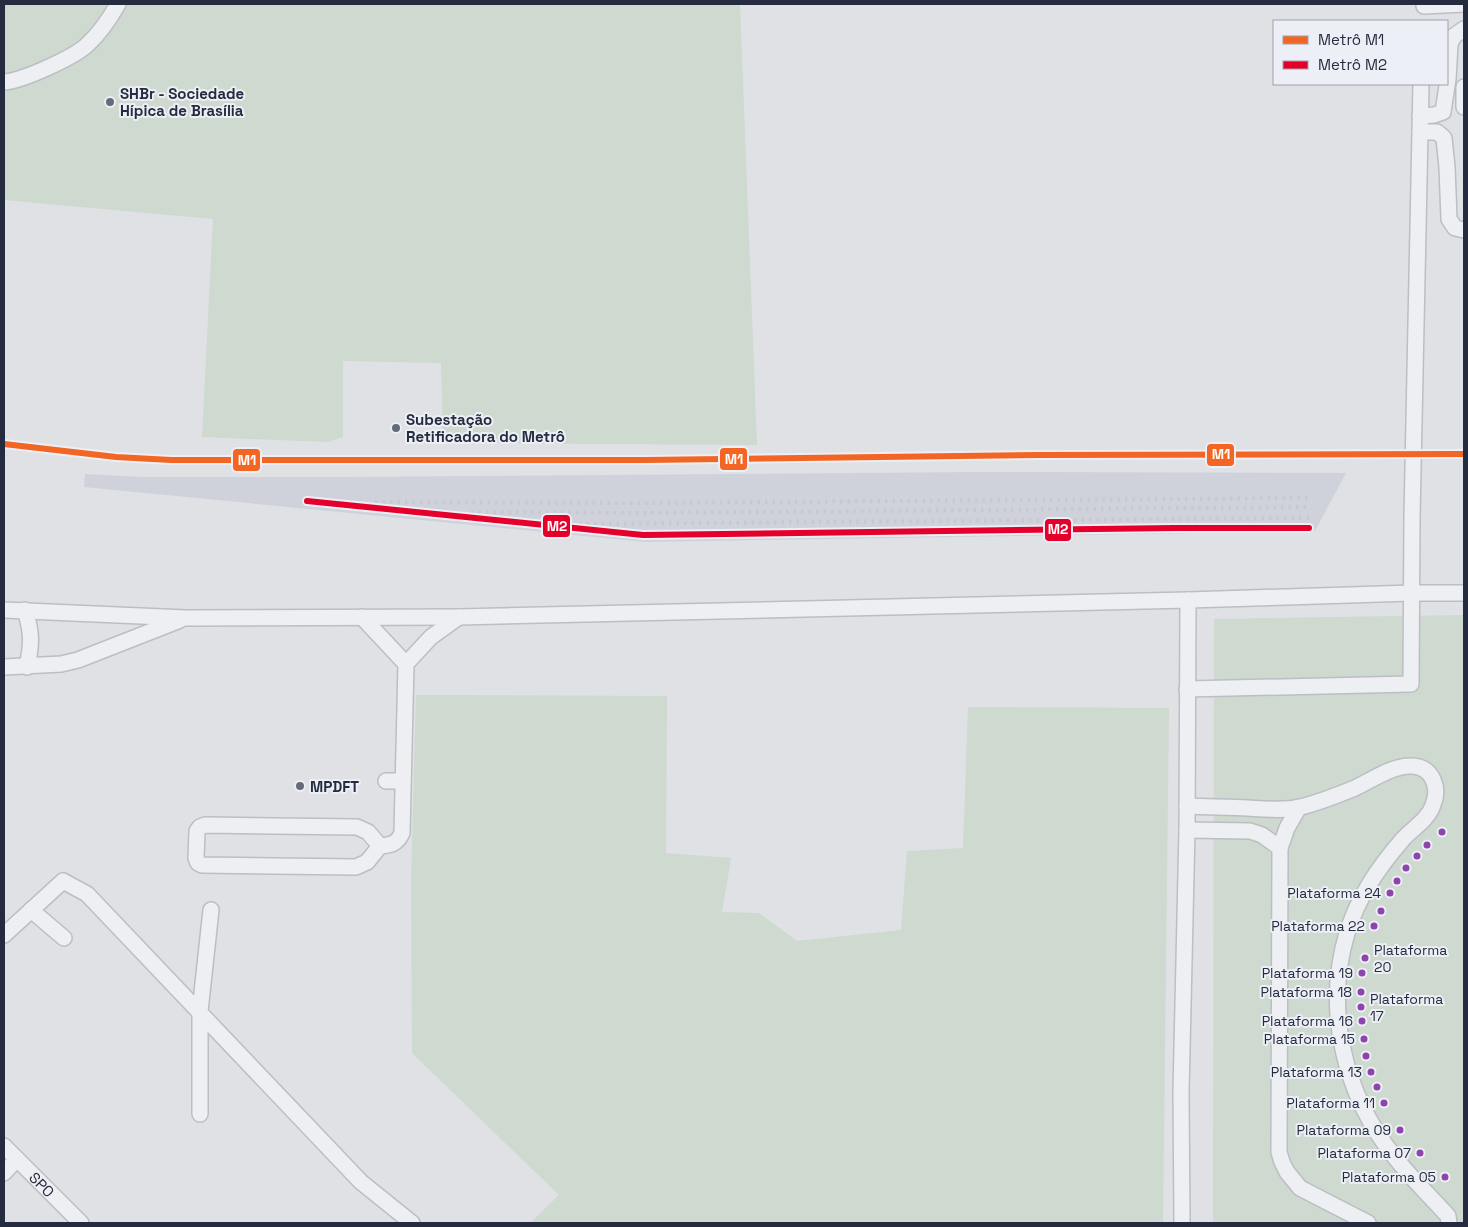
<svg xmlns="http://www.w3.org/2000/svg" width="1468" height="1227" font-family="'Space Grotesk',sans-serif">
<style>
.built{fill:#cfd2db}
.green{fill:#ced9cf}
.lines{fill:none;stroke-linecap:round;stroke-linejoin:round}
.minor-casing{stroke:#bcbec3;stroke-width:18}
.minor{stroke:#eeeff2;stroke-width:15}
.rail{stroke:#c7c9cd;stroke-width:4;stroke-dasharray:2.5 5;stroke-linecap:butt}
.metro-1-casing{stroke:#eceff5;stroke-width:10}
.metro-2-casing{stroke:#eceff5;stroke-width:10}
.metro-1{stroke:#f26522;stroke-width:6}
.metro-2{stroke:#e4002b;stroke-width:6}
.poi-dot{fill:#666b79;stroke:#eceff5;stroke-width:2}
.bus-dot{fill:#8e44ad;stroke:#eceff5;stroke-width:2}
.labels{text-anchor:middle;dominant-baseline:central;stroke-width:4;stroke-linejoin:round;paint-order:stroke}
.bus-label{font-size:14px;fill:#252c3f;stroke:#eceff5;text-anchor:end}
.poi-label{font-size:15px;font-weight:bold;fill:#252c3f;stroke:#eceff5;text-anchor:start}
.street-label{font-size:15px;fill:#252c3f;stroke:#eceff5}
.line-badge{stroke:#eceff5;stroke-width:2}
.badge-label{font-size:14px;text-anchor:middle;font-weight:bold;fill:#fff}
</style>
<rect width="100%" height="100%" fill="#dfe1e5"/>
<polygon class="built" points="979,472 1346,473 1315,531 646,542 84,487 85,474 141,477 347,477"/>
<g class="green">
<polygon points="4,4 740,4 757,445 467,443 443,439 441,363 343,361 343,437 327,442 202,437 213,219 4,200"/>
<polygon points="1464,615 1464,1223 1213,1223 1214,619"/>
<polygon points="416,695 667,696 666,853 731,858 722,912 759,913 797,941 901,930 907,851 963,848 968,707 1169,708 1163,1223 530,1223 559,1195 412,1053 411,883"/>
</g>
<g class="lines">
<g class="minor-casing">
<g id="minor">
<polyline points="1424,6 1464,4"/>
<path d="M4 82C22 81 75 57 88 44 100 33 110 18 118 4"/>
<polyline points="1464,87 1464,107"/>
<polyline points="1420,116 1434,115 1443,112 1448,79 1450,44 1454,36 1464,29"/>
<polyline points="1420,132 1437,132 1444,138 1447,167 1449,219 1455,228 1464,230"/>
<polyline points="4,610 186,618 459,617 1188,600 1412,593 1464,593"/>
<path d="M25 610C32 633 32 643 27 667"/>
<polyline points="362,617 406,664"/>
<polyline points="4,667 61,664 78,660 180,620"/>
<polyline points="1187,689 1411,684 1412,517 1421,84"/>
<polyline points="386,781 403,781"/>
<path d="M1187 806C1207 807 1228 807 1248 808 1265 809 1284 811 1301 807 1320 802 1338 795 1355 788 1372 780 1393 765 1412 766 1433 767 1440 788 1433 805 1428 820 1413 828 1403 839 1378 868 1358 897 1347 933 1324 1010 1344 1094 1394 1156 1410 1177 1430 1196 1448 1216L1449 1223"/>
<polygon points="205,825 357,827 368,832 380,846 367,862 356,867 202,865 198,863 196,858 197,831 200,827"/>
<polyline points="1187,830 1250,831 1262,835 1280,848 1279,1152 1282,1162 1287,1172 1300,1188 1368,1223"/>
<path d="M380 846C391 845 397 844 402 833L406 664 431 637 459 617"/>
<polyline points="1280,848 1287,828 1299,807"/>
<polyline points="31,910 64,938"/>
<polyline points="4,935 63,881 87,894 361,1182 412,1223"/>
<polyline points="200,1114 200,1011 211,910"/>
<path id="s1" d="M4 1146 81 1223"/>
<polyline points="4,1173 17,1159"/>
<polyline points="1182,1223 1181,1092 1187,830 1188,600"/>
</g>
</g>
<use href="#minor" class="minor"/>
<g class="rail">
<polyline points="307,501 643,535 1174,528 1309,528"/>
<polyline points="375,502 643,503 1308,498"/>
<polyline points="471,512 637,513 1308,507"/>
<polyline points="579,524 1309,518"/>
</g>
<g class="metro-1-casing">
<polyline id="metro-1" points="4,444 116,457 171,460 645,460 1039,455 1464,454"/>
</g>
<g class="metro-2-casing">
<polyline id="metro-2" points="307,501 643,535 1174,528 1309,528"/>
</g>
<use href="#metro-1" class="metro-1"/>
<use href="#metro-2" class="metro-2"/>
</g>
<g class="poi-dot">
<circle cx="110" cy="102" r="5"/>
<circle cx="396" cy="428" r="5"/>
<circle cx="300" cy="786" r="5"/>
</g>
<g class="bus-dot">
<circle cx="1442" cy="832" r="4.5"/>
<circle cx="1427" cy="845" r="4.5"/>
<circle cx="1417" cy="856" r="4.5"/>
<circle cx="1406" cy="868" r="4.5"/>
<circle cx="1397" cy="881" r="4.5"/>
<circle cx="1390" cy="893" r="4.5"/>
<circle cx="1381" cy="911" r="4.5"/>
<circle cx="1374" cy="926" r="4.5"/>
<circle cx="1365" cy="958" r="4.5"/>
<circle cx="1362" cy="973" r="4.5"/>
<circle cx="1361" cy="992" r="4.5"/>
<circle cx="1361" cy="1007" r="4.5"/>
<circle cx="1362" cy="1021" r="4.5"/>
<circle cx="1364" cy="1039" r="4.5"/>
<circle cx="1366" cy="1056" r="4.5"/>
<circle cx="1371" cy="1072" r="4.5"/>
<circle cx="1377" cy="1087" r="4.5"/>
<circle cx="1384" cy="1103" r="4.5"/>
<circle cx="1400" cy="1130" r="4.5"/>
<circle cx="1420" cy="1153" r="4.5"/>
<circle cx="1445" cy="1177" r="4.5"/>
</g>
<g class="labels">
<g class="bus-label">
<text x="1381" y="893">Plataforma 24</text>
<text x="1365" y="926">Plataforma 22</text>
<text x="1374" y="950" text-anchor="start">Plataforma<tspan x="1374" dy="17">20</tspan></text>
<text x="1353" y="973">Plataforma 19</text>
<text x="1352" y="992">Plataforma 18</text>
<text x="1370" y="999" text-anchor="start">Plataforma<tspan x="1370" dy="17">17</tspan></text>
<text x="1353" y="1021">Plataforma 16</text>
<text x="1355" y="1039">Plataforma 15</text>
<text x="1362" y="1072">Plataforma 13</text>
<text x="1375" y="1103">Plataforma 11</text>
<text x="1391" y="1130">Plataforma 09</text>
<text x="1411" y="1153">Plataforma 07</text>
<text x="1436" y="1177">Plataforma 05</text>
</g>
<g class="poi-label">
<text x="120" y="93">SHBr - Sociedade<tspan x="120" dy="17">Hípica de Brasília</tspan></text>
<text x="406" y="419">Subestação<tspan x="406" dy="17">Retificadora do Metrô</tspan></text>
<text x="310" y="786">MPDFT</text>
</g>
<g class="street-label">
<text stroke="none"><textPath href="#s1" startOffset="54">SPO</textPath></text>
</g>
</g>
<g class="line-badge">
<rect x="1206" y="443" width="29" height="24" rx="5" fill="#f26522"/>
<rect x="719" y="447" width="29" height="24" rx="5" fill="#f26522"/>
<rect x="232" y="448" width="29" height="24" rx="5" fill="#f26522"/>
<rect x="542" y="514" width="29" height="24" rx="5" fill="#e4002b"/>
<rect x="1044" y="518" width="28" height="24" rx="5" fill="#e4002b"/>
</g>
<g class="badge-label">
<text x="1221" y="459">M1</text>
<text x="734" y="464">M1</text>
<text x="247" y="465">M1</text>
<text x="557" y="531">M2</text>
<text x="1058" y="534">M2</text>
</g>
<rect width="1468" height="1227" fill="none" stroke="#252c3f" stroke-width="10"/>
<rect x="1273" y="20" width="175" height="65" fill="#eceff5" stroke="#9ca1ac"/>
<rect x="1283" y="36" width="25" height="8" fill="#f26522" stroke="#9ca1ac"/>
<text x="1318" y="45" font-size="15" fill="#252c3f">Metrô M1</text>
<rect x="1283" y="61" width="25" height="8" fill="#e4002b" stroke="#9ca1ac"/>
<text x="1318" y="70" font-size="15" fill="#252c3f">Metrô M2</text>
</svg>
